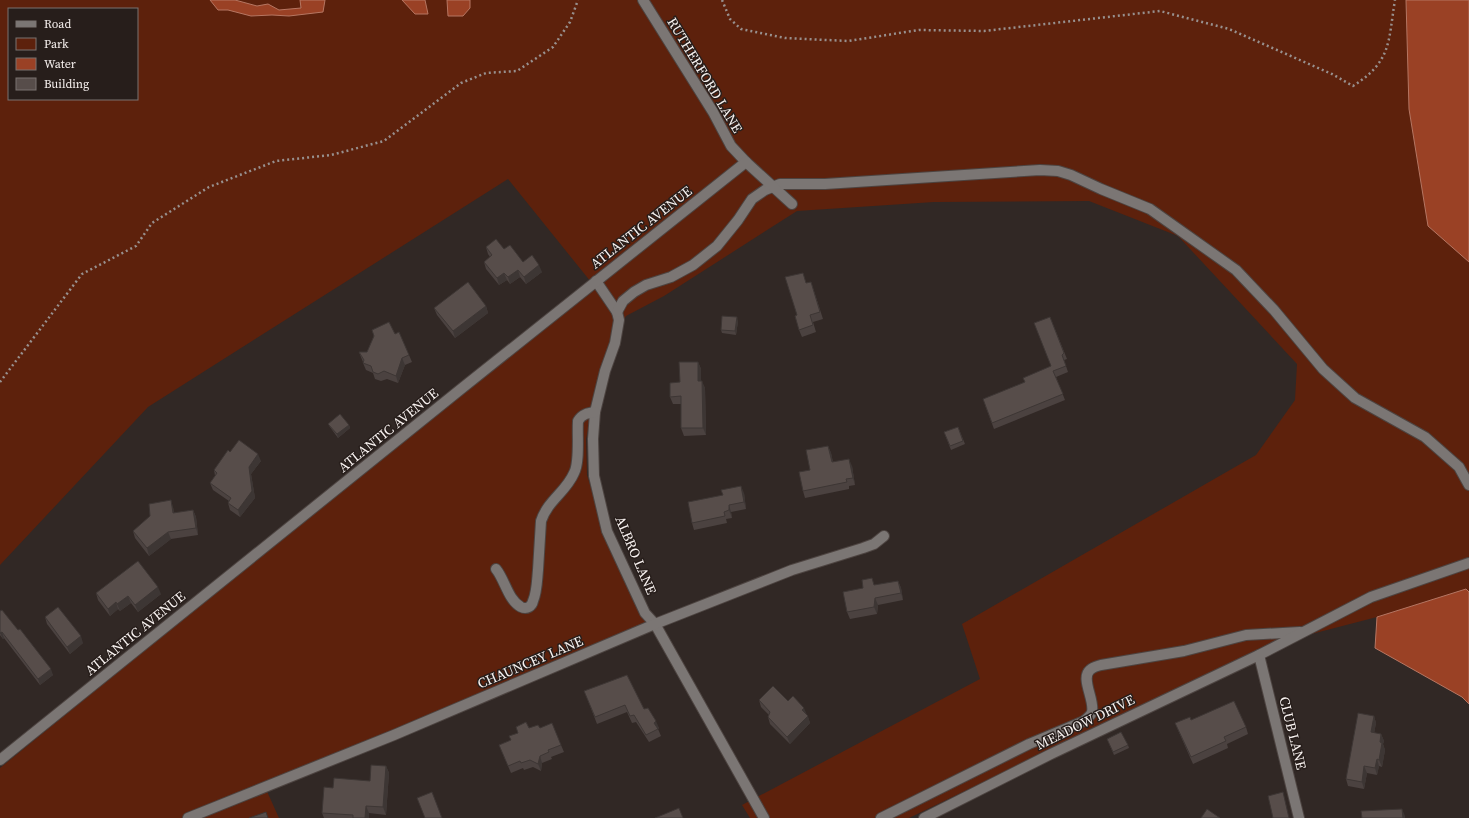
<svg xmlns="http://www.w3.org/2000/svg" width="1469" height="818" font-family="'Source Serif 4',serif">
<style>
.green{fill:#5d210c;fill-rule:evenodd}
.water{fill:#9a4125;stroke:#b67662}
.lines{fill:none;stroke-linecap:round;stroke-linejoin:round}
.minor-casing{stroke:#4d4441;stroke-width:12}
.path{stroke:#98908e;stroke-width:2.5;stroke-dasharray:2 3;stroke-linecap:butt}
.minor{stroke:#7b7674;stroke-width:10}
.wall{fill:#4b4240}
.shaded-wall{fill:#3d3634}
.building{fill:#574d4a;stroke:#3d3634}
.labels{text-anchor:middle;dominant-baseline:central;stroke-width:3;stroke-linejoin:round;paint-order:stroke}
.street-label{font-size:14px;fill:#f8f2f0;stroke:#271e1b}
</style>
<rect width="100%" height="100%" fill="#312825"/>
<path class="green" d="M0 0H1406L1409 109 1428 226 1469 262V592L1466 589 1377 617 1265 646 909 818H750L742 805 980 679 962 624 1256 455 1295 400 1297 364 1178 236 1089 201 934 202 797 211 664 296 626 316 610 347 598 382 586 439 587 475 607 539 649 623 265 787 279 818H0V768L241 572 595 287 508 179 148 407 0 565ZM9 9H137V99H9Z"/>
<g class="water">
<polygon points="210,0 235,0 257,6 268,4 279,10 301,8 300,0 325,0 323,12 289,16 272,15 251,16 228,10 218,10"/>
<polygon points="402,0 425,0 428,14 415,14"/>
<polygon points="447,0 470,0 470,8 463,16 448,16"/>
<polygon points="1406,0 1469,0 1469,262 1428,226 1409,109"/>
<polygon points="1466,589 1469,592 1469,704 1462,697 1375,648 1377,617"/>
</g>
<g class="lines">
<g class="minor-casing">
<g id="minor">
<polyline points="643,0 713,112 731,146 746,162"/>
<polyline points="596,281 617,312 619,320 615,343 605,371 595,412 593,439 594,476 607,531 645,613 655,624 764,818"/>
<polyline points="617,312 623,301 634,292 646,285 671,277 693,265 717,246 738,220 752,199 765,190 780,184 825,184 1040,170 1058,171 1071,175 1101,189 1150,209 1236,270 1274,310 1323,369 1355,398 1425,437 1459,467 1469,485"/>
<path d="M496 569C505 580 508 600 521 607 527 610 532 606 533 601 537 592 537 580 538 570 539 554 540 538 541 521 548 500 566 492 574 473 580 462 577 435 578 421 582 414 588 413 595 412"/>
<polyline points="1259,655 1299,818"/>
<polyline points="0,760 461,389 746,162 792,204"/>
<polyline points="188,818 394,735 655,624 792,570 863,548 874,544 884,536"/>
<path d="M881 818 1029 744 1084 721C1087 718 1091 716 1092 712 1095 700 1080 678 1090 670 1093 667 1098 666 1101 665L1184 651 1246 635 1300 632"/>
<polyline points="924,818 1051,754 1259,655 1371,597 1469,563"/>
</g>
</g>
<g class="path">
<path d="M722 0 730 19 741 29 785 38 848 41 919 30 984 31 1160 11 1229 29 1332 74 1353 86C1392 61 1388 42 1395 0"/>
<polyline points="0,382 82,274 136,246 152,223 209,187 276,161 331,155 384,141 461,83 486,73 517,71 553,47 570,22 578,0"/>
</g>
<use href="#minor" class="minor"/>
</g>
<g class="wall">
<polygon points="486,247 504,249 523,262 542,272 526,284 520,277 510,284 507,280 499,285 486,269 484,262 490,257 488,254"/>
<polygon points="811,282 823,319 813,322 816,332 802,337 799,330 797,315 807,283"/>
<polygon points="486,306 488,313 455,338 437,315 434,308"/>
<polygon points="1050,317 1067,359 1064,360 1068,372 1056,377 1065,400 994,429 985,405 1051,366"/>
<polygon points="738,321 736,335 722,333 721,330"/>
<polygon points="372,330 395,334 409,355 412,362 405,365 398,383 387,379 381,381 375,379 373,373 366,370 363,363 363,362 359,352 367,352 374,336"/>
<polygon points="698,362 701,369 701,381 705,388 706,435 684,436 681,428 681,404 673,404 670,397 680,382"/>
<polygon points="328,424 349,425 350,428 338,438 330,427"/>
<polygon points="958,427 965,444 951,450 944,432"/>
<polygon points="828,446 831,453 833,462 852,466 855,485 849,486 849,489 805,498 803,491 810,470"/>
<polygon points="230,452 261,461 251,474 255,498 240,517 230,510 228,503 229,501 213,490 210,483 215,476 214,470"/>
<polygon points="744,493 746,509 731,512 732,518 726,519 727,523 694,530 692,523"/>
<polygon points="173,507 174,513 193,510 196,517 198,535 171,539 149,556 135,538 133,531"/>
<polygon points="898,581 901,588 903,600 878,605 877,614 850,619 847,612 875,585"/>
<polygon points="96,593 161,594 138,612 131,603 120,611 118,609 110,616 98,600"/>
<polygon points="0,611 18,630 53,675 40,685 4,638 3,639 0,635"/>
<polygon points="45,617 83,643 70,654 47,624"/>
<polygon points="587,698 644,709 659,728 658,729 661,736 649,742 636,722 632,723 627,712 597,724"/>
<polygon points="759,700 788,701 807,715 810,723 790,744 770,724 768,717 769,715 761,707"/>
<polygon points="1374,716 1376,723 1374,733 1381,734 1384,741 1383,744 1385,750 1382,767 1379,766 1377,775 1367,773 1364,789 1348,786 1346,779"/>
<polygon points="1191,720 1246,727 1248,734 1227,744 1228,748 1193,764 1178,730 1175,723"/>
<polygon points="529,728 540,728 561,745 564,752 551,757 552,759 542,763 541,771 533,767 524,770 523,768 511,773 499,745 511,740"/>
<polygon points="1107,739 1128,745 1129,748 1114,755"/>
<polygon points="386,766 389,773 386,815 369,813 369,818 324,818 322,813 333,788 370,781"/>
</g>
<g class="shaded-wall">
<polygon points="539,265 542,272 526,284 524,277"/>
<polygon points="518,270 520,277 510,284 508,277"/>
<polygon points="504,273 507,280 499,285 497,278"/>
<polygon points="486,306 488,313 455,338 453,331"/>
<polygon points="737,317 738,321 736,335 735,331"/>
<polygon points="402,358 405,365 398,383 396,376"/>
<polygon points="698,362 701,369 701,388 698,381"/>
<polygon points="702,381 705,388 706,435 703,428"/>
<polygon points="349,425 350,428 338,438 337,434"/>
<polygon points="828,446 831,453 834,469 832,462"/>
<polygon points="258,454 261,461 251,474 255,498 240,517 238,510 249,467"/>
<polygon points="849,459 852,466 855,485 853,478"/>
<polygon points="741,486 744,493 746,509 744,502"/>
<polygon points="171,500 173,507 175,520 173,513"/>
<polygon points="729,505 731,512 732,518 729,510"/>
<polygon points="193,510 196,517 198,535 196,528"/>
<polygon points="168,532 171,539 149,556 147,548"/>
<polygon points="898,581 901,588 903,600 901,593"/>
<polygon points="158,587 161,594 138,612 135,605"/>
<polygon points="128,596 131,603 120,611 117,604"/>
<polygon points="875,598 878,605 877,614 874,607"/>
<polygon points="116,602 118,609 110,616 108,609"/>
<polygon points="2,632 4,638 3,639 0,633"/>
<polygon points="81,636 83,643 70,654 67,647"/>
<polygon points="51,669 53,675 40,685 38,679"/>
<polygon points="804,708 807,715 802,710"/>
<polygon points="808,716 810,723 790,744 787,737"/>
<polygon points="1374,716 1376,723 1373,739 1371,732"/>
<polygon points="656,721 659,728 656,730 654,723"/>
<polygon points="1381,734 1384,741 1383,744 1385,750 1382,767 1379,760 1380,742"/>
<polygon points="540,756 542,763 541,771 538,764"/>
<polygon points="1377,759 1379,766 1377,775 1375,768"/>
<polygon points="386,766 389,773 386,815 383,807"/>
<polygon points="1364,766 1367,773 1364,789 1362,782"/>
<polygon points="366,806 369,813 369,818 365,818"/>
<polygon points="1402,809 1405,816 1405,818 1403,818"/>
</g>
<g class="building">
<polygon points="496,239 504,249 510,245 523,262 532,255 539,265 524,277 518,270 508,277 504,273 497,278 484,262 492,255 486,247"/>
<polygon points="803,273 806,283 811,282 820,312 810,315 813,325 799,330 795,316 797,315 785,277"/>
<polygon points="468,282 486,306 453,331 434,308"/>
<polygon points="722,316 737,317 735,331 721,330"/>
<polygon points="1050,317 1064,353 1062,355 1066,366 1053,371 1063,394 992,423 983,399 1025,382 1023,378 1051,366 1034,323"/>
<polygon points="389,322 395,334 399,332 409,355 402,358 396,376 384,371 378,374 373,372 371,366 363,363 364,360 359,352 367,352 374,336 372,330"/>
<polygon points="679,362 698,362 698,381 702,381 703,428 681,428 681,396 670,397 670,383 680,382"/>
<polygon points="340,414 349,425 337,434 328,424"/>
<polygon points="958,427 963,441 950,446 944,432"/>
<polygon points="239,440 258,454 249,467 252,491 238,510 228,503 231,498 210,483 217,473 214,470 228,450 230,452"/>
<polygon points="828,446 832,462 849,459 853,478 846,479 847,482 803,491 799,472 810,470 806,450"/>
<polygon points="741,486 744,502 729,505 729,510 724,512 725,516 692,523 688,502 723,495 721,490"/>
<polygon points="171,500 173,513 193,510 196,528 168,532 147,548 133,531 150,516 149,504"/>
<polygon points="138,561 158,587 135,605 128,596 117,604 116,602 108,609 96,593"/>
<polygon points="872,578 874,585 898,581 901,593 875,598 874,607 847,612 843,592 863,588 862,580"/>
<polygon points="58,607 81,636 67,647 45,617"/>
<polygon points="2,610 18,630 20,629 51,669 38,679 2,632 0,633 0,611"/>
<polygon points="627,675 644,709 648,708 656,721 654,723 658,729 646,735 634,715 630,716 625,705 595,717 584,691"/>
<polygon points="773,686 788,701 793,696 804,708 802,710 808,716 787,737 768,717 770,712 759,700"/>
<polygon points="1234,701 1246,727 1224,737 1226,741 1191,757 1175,723 1190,717 1191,720"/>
<polygon points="1358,713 1374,716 1371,732 1381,734 1380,742 1382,743 1379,760 1377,759 1375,768 1364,766 1362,782 1346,779"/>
<polygon points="526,722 529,728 538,725 540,728 552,723 561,745 548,750 549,752 540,756 538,764 530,760 521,763 520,761 508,766 499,745 511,740 509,736 518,733 516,727"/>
<polygon points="1121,732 1128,745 1113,752 1107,739"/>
<polygon points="371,765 386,766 383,807 366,806 365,818 353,818 353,815 322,813 324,787 333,788 334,778 370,781"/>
<polygon points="432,792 442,818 425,818 417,798"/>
<polygon points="1283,792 1289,818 1273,818 1268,796"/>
<polygon points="679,808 683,818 655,818"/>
<polygon points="1207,809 1220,818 1201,818"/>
<polygon points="1402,809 1403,818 1362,818 1361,811"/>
<polygon points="266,812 268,818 249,818"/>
</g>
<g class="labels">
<g class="street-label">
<text transform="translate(705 75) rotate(59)">RUTHERFORD LANE</text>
<text transform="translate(641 227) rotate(-38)">ATLANTIC AVENUE</text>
<text transform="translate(388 430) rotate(-39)">ATLANTIC AVENUE</text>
<text transform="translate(636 555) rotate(67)">ALBRO LANE</text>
<text transform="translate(135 633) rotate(-39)">ATLANTIC AVENUE</text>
<text transform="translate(530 662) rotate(-23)">CHAUNCEY LANE</text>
<text transform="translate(1085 722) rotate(-26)">MEADOW DRIVE</text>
<text transform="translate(1293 733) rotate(76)">CLUB LANE</text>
</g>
</g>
<rect x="8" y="8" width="130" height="92" fill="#271e1b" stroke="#7b7370"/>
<rect x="16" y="21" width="20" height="6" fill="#7b7674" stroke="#7b7370"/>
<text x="44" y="28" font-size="12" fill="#f8f2f0">Road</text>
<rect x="16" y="38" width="20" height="12" fill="#5d210c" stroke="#7b7370"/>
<text x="44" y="48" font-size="12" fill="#f8f2f0">Park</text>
<rect x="16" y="58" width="20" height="12" fill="#9a4125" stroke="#7b7370"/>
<text x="44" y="68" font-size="12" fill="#f8f2f0">Water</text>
<rect x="16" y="78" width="20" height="12" fill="#574d4a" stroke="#7b7370"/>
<text x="44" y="88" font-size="12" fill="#f8f2f0">Building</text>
</svg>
